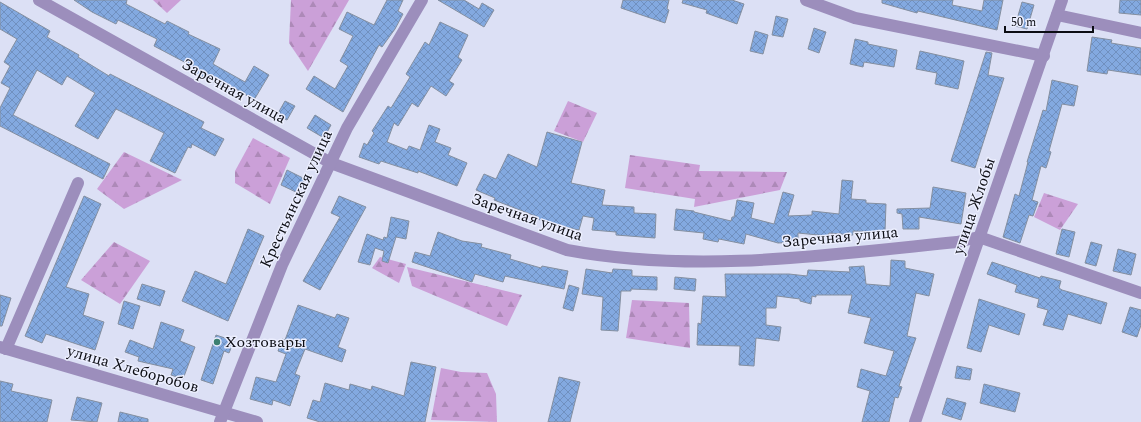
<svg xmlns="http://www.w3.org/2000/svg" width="1141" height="422" font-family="Spectral,serif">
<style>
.forest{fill:url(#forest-firs)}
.building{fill:url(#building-cross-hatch);stroke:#848fa0}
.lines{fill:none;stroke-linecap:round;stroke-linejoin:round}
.minor{stroke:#9c8ebc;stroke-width:12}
.poi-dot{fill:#3c7f71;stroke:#ebeefe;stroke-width:1.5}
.labels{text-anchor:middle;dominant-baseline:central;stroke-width:3;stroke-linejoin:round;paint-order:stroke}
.street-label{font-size:16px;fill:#0b0c13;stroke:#ebeefe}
.poi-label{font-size:16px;fill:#0b0c13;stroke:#ebeefe;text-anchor:start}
</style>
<defs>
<pattern id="forest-firs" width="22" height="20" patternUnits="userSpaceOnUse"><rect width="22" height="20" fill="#cba0d8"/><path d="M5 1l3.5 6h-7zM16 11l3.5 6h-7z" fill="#ad89b8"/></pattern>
<pattern id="building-cross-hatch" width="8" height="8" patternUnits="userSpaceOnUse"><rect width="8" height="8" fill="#83a9e0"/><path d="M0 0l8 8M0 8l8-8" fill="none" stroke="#7090bf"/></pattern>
</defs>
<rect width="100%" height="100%" fill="#dce0f5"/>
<g class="forest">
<polygon points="153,0 181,0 167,13"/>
<polygon points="291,0 349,0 308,71 289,43"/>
<polygon points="568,101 597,113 583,142 554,131"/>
<polygon points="253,138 290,158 270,204 235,183 235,171"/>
<polygon points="124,152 182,180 124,209 97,189"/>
<polygon points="630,155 700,165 699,171 787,172 780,190 694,207 695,199 625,188"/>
<polygon points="1044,193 1078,204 1060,230 1034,217"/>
<polygon points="114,242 150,261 120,304 81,280"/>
<polygon points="380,257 406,264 399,283 372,268"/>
<polygon points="407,267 522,295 507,326 412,286"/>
<polygon points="632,300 689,303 690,348 626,338"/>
<polygon points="441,368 461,372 487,373 496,394 497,422 431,420"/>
</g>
<g class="building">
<polygon points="74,0 127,0 126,4 165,24 167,21 189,32 188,34 220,49 213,64 245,82 254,66 269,75 254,100 236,89 234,93 187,69 190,65 154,46 157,39 118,20 116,24 92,12"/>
<polygon points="387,0 403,0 398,11 403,14 395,29 382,47 379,45 343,112 306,89 314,76 335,89 348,66 340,61 353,36 339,29 347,12 374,25"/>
<polygon points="438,0 464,0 479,9 482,3 494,10 484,27"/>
<polygon points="623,0 669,0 667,9 669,10 665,23 621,8"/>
<polygon points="683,0 732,0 744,4 737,24 706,13 707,10 682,3"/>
<polygon points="882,0 953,0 952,5 982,11 984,0 1003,0 997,30 918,11 917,13 882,3"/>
<polygon points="1120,0 1141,0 1141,15 1119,13"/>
<polygon points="0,2 50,31 47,37 79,55 78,57 109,76 110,74 204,122 201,128 224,139 215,156 192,144 191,148 188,147 175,173 150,161 164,133 116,109 98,139 75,126 95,93 67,76 62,85 37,70 13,115 110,164 103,179 0,126 0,108 10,88 1,83 10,66 4,62 17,39 0,29"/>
<polygon points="1022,2 1034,5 1027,29 1015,26"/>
<polygon points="776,16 788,19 783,37 772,35"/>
<polygon points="440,22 468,35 458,57 462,60 449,81 454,84 446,96 431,86 418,107 412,103 398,126 394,123 387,142 407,150 409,146 420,150 429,125 440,129 435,142 451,148 448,155 467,163 457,186 418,171 418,173 381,161 379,164 359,157 364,143 367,145 374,133 372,131 388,106 391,108 410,77 406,74 425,42 429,45"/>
<polygon points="814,28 826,32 819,53 808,49"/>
<polygon points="755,31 768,35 763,54 750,51"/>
<polygon points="1092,37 1112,40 1111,43 1141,48 1141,75 1108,70 1107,74 1087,71"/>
<polygon points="855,39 868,42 868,44 897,50 894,67 864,62 863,67 850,64"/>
<polygon points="920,51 964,61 958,89 935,84 937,73 916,69"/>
<polygon points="986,52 992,53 988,75 1004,78 975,168 951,161"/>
<polygon points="1052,80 1078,86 1074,106 1062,104 1049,151 1051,152 1046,168 1041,166 1032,200 1038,202 1033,216 1029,215 1020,243 1003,237 1015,194 1019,196 1028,162 1027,162 1043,110 1046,111"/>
<polygon points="285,101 295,106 287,120 277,115"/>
<polygon points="315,115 331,125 324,138 307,128"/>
<polygon points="547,132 582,142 571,183 605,190 602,205 634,207 634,213 656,214 655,238 616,235 616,232 592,230 594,218 583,216 579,230 569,228 537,219 538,217 494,200 495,198 476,190 484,174 496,179 508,154 537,167"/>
<polygon points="287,170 305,179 298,193 281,185"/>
<polygon points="842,180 853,181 851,199 866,200 866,203 886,204 885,232 853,231 853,235 829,233 828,236 798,233 798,242 778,243 746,234 744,244 719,239 718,242 703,239 704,233 674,230 676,209 694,211 694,212 731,221 732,217 734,217 737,200 754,203 751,218 774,224 783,192 794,195 788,216 812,215 812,211 839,214"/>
<polygon points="933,187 966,193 961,224 919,217 919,229 903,229 902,214 897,213 897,209 930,208"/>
<polygon points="84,196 101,204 66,287 89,294 83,315 104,322 95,350 46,334 42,343 25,336"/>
<polygon points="339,196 366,207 320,290 303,281 340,217 331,213"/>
<polygon points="391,217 409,221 406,239 396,237 388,263 382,261 384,251 375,248 370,265 358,262 367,234 383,240 384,237 387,238"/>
<polygon points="248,229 264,236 228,321 182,301 195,271 226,284"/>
<polygon points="1062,229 1075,232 1069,257 1056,254"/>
<polygon points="438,232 462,241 482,244 481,247 511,255 510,259 541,268 542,266 568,271 564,289 505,276 503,282 475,274 472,282 412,262 415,252 430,256"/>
<polygon points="1091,242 1102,245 1096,266 1085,263"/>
<polygon points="1118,249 1136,254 1131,275 1113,271"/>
<polygon points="891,260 905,261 905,268 934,274 929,296 916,293 907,336 916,338 899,386 902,387 898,398 895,397 889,422 862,422 870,391 857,387 861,369 886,376 894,351 864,343 871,318 848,313 852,295 816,295 816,297 812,296 811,304 800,301 800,299 777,296 776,308 766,308 766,325 781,327 779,341 756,338 754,366 739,365 740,346 697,345 698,323 701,324 703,296 726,297 725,274 789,274 807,276 808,270 850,272 849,267 864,266 866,284 890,286"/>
<polygon points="992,262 1040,278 1041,276 1061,281 1059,288 1062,290 1107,303 1101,324 1068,314 1063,330 1043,325 1048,310 1037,307 1039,299 1015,292 1017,285 987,274"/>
<polygon points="586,269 612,273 613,269 632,270 632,276 657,277 657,290 631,289 631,291 621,291 618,331 601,330 603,297 582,294"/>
<polygon points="675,277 696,279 695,291 674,289"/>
<polygon points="142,284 165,291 160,306 137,299"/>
<polygon points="569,285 579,288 573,311 563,308"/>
<polygon points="0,295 11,298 2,326 0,326"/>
<polygon points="979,299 1025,314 1019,335 989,325 981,352 967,348"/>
<polygon points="124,301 140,306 133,329 118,324"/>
<polygon points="298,305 335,318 337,314 349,318 338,347 346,350 342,362 305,349 295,374 300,376 290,406 273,400 272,405 250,399 256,377 276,382 286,354 278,351 282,339 285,340"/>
<polygon points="1130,307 1141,310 1141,325 1137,337 1122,332"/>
<polygon points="161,322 184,330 180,341 195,347 183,379 171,375 173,369 138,361 139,357 125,352 130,340 153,349"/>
<polygon points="216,335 234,341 229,353 224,351 213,384 201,380"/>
<polygon points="411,362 436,367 425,422 320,422 307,418 313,400 320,402 325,383 349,390 350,384 371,390 372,386 404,396"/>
<polygon points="957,366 972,369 970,380 955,378"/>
<polygon points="559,377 580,382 570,422 548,422"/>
<polygon points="0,381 13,384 11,391 52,400 47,422 0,422"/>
<polygon points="984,384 1020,393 1015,412 980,403"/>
<polygon points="77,397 102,403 97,422 71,420"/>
<polygon points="947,398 966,403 961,420 942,414"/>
<polygon points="120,412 148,419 148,422 118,422"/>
</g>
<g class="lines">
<g class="minor">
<path d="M39 0 331 163 567 250C695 274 829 255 957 242L979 237 1141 293"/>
<polyline points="806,0 855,18 1044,56"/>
<polyline points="1057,15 1141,33"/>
<polyline points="0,347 257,422"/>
<polyline points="6,349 78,183"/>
<polyline points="220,422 282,265 347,128 422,0"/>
<polyline points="915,422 1062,0"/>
</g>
</g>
<circle class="poi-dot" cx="217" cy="342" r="4"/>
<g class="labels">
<g class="street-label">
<text transform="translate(234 91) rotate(29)">Заречная улица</text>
<text transform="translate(296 199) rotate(-65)">Крестьянская улица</text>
<text transform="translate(974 206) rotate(-71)">улица Жлобы</text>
<text transform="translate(527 217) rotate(19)">Заречная улица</text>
<text transform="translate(840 237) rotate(-5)">Заречная улица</text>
<text transform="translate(133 369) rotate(16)">улица Хлеборобов</text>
</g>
<g class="poi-label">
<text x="225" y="342">Хозтовары</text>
</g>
</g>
<path d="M1005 26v6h88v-6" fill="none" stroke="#0b0c13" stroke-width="2"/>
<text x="1011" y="26" font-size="12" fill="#0b0c13" stroke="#ebeefe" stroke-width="3" paint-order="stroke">50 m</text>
</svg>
